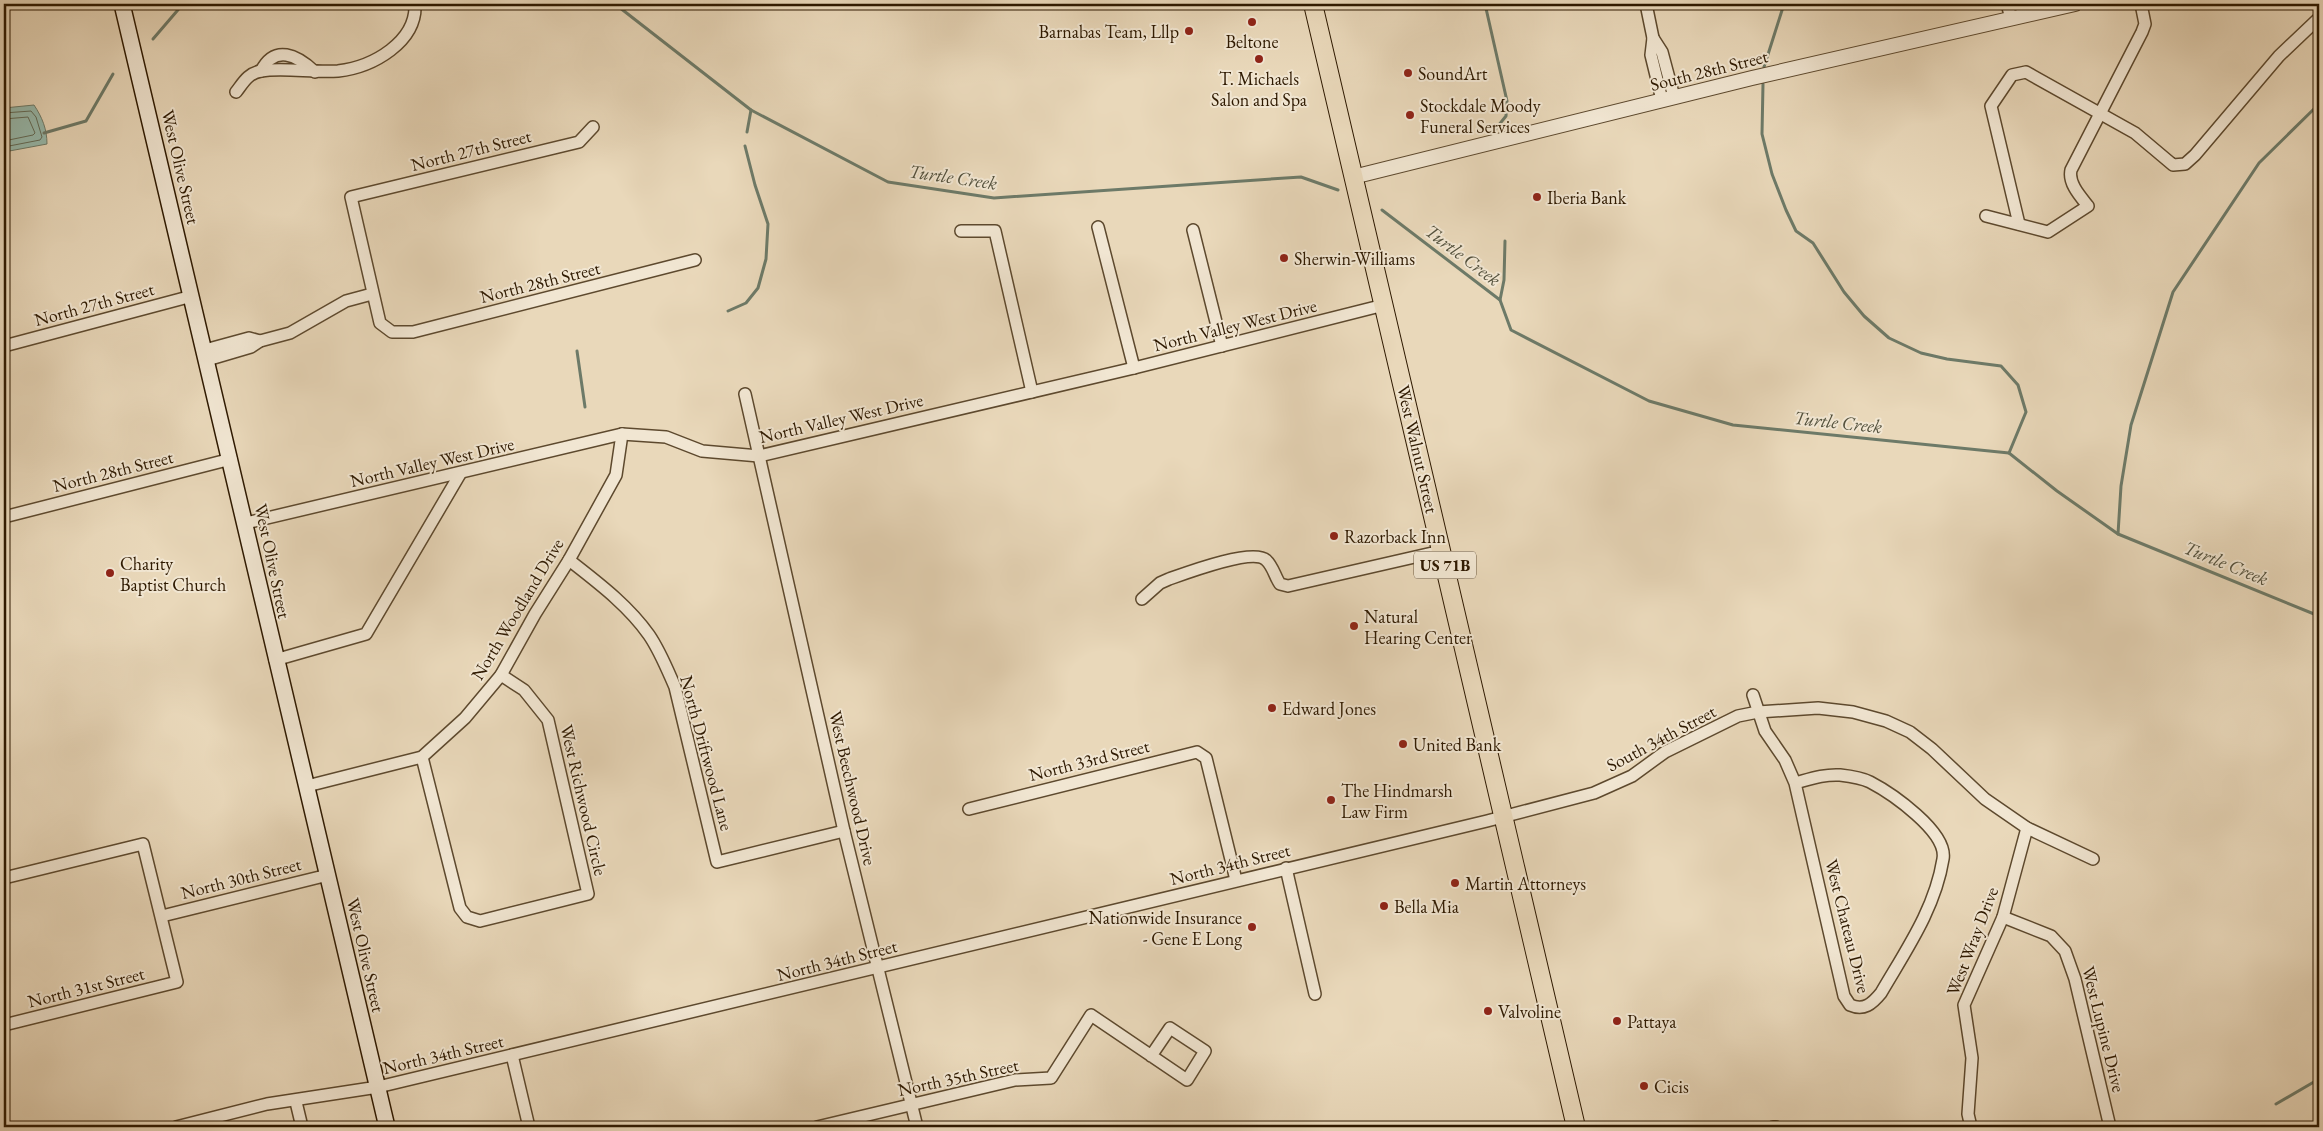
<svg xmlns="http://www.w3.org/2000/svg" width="2323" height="1131" font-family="'EB Garamond',serif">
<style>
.water{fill:#97baad;stroke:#6d7a68}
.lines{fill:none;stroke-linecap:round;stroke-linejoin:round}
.shore{stroke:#626a56;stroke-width:1}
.stream{stroke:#6d7a68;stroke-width:3}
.minor-casing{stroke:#5d492e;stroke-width:14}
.tertiary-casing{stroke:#5d492e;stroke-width:16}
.secondary-casing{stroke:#2e1900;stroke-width:18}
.primary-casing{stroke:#2e1900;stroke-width:20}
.minor{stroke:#f1e6d2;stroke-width:11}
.tertiary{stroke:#f1e6d2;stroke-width:14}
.secondary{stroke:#f1e6d2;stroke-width:15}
.primary{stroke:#e9d8ba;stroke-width:18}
.poi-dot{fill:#8f2418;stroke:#f1e6d2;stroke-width:2}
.labels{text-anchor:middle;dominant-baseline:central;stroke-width:4;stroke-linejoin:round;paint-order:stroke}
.shield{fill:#f1e6d2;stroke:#68563f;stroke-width:1}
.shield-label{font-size:16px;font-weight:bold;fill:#2e1900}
.poi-label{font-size:18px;fill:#2e1900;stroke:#f1e6d2;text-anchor:start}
.street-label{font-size:18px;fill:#2e1900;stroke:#f1e6d2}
.water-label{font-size:19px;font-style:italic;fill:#53513d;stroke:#f1e6d2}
</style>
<rect width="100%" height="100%" fill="#e9d8ba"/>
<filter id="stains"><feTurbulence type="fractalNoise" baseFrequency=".004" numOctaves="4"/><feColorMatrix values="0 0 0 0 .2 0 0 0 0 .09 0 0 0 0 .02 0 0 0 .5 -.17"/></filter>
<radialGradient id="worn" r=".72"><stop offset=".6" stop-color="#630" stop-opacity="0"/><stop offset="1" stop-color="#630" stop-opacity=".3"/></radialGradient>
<path class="water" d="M34 105C42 117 47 129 47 144L4 152V108Z"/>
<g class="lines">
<g class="shore">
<polyline points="4,113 31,111 36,117 42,137 40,140 4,147"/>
<polyline points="4,119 28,117 35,133 33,135 4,141"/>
</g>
<g class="stream">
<polyline points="615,4 751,110 888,182 994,198 1301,177 1338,190"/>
<polyline points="1485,4 1507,101 1506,116 1494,131"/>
<polyline points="153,39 183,4"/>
<polyline points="1764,67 1784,4"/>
<polyline points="1763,84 1762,134 1772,174 1786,210 1796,231 1813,243 1844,292 1864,316 1889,338 1921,353 1947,359 2001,366 2018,385 2026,412 2009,453"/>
<polyline points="747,132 751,110"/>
<polyline points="44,133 86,121 113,74"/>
<polyline points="1382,210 1500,300 1511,330 1649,401 1733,425 2009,453 2057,491 2118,534 2319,616"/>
<polyline points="1500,300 1504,280 1505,241"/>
<polyline points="728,311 746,303 758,288 766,259 768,224 755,185 745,146"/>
<polyline points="577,351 585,407"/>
<polyline points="2118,534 2121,486 2131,425 2173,292 2259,163 2319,104"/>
<polyline points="2276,1104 2319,1079"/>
</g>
<g class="minor-casing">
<g id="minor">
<polyline points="1646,4 1653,38 1651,55 1662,100"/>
<polyline points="2007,4 2011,18"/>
<polyline points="1653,38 1662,52 1674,97"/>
<path d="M261 71C275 44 297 55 315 72"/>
<path d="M236 92C243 83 248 73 261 71 283 67 314 73 338 71 373 67 417 42 415 4"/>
<polyline points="593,127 579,142 351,197 380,323 392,332 413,332 695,260"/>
<path d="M1986 216 2048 232 2088 206C2080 196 2068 183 2071 170L2142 32 2145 24 2141 4"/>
<polyline points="2019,224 1991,106 2012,75 2026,72 2033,76 2135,133 2173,165 2185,164 2195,155 2279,56 2319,18"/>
<polyline points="1098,227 1134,368"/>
<polyline points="1193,230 1222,346"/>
<polyline points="961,231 995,231 1032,392"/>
<polyline points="4,346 192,296"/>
<polyline points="205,350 249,338 260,341"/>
<polyline points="207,360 251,347 260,341 290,333 346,301 372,294"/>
<polyline points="745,394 844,831 917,1127"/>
<polyline points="4,517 231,459"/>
<polyline points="246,523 622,434 666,437 702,451 759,456 1134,368 1384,305"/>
<path d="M569 560C597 582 628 605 649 635 660 651 667 669 675 687L717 862 844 831"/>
<path d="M1142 599 1160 583 1169 579C1186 573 1253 548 1266 560 1273 566 1275 577 1280 584L1288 586 1441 551"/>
<polyline points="275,660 366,634 460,474"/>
<path d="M1753 695 1765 731 1785 760 1795 783 1844 996 1850 1005C1864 1011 1872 1004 1881 993 1906 950 1935 909 1943 859 1948 832 1891 793 1870 782 1862 778 1849 776 1840 775 1824 774 1810 779 1795 783"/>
<polyline points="422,757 460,908 467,917 480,921 588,894 548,720 524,690 501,675"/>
<polyline points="307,786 422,757 465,718 501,675 535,614 569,560 616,475 622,434"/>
<polyline points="969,809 1197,752 1206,758 1236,880"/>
<polyline points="1286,868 1315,994"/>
<polyline points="4,878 143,844 177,982 4,1025"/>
<polyline points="162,916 328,875"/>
<polyline points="2003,917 2051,936 2065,951 2075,979 2110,1127"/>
<polyline points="512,1055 529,1127"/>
<polyline points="296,1102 302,1127"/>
<polyline points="176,1127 267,1104 378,1087 1487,821 1594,793 1632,776 1665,752 1738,716 1758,712 1818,708 1853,712 1886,721 1910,732 1932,749 1985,799 2027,828 2093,859"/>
<polyline points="817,1127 1015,1080 1051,1078 1091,1015 1187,1080 1205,1051 1170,1028 1151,1056"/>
<polyline points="1773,1127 1776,1127"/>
<polyline points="1971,1127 1968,1114 1972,1058 1964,1005 2003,917 2027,828"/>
</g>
</g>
<g class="tertiary-casing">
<polyline id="tertiary" points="1353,177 1752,78 2075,4"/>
</g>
<g class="secondary-casing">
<polyline id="secondary" points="122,4 387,1127"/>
</g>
<g class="primary-casing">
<polyline id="primary" points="1313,4 1576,1127"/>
</g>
<use href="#minor" class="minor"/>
<use href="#tertiary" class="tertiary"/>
<use href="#secondary" class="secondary"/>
<use href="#primary" class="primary"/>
</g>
<g class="poi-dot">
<circle cx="1252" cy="22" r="5"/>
<circle cx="1189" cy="31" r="5"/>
<circle cx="1259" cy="59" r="5"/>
<circle cx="1408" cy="73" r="5"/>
<circle cx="1410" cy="115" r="5"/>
<circle cx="1537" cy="197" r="5"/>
<circle cx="1284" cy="258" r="5"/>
<circle cx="1334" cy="536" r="5"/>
<circle cx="110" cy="573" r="5"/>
<circle cx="1354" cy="626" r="5"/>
<circle cx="1272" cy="708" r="5"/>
<circle cx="1403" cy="744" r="5"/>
<circle cx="1331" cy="800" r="5"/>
<circle cx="1455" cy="883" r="5"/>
<circle cx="1384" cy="906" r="5"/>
<circle cx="1252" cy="927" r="5"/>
<circle cx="1488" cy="1011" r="5"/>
<circle cx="1617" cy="1021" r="5"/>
<circle cx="1644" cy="1086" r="5"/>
</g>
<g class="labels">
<rect class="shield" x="1414" y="551.5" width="62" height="27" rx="4"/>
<g class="shield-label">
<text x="1445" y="565">US 71B</text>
</g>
<g class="poi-label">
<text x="1179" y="31" text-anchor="end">Barnabas Team, Lllp</text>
<text x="1252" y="41" text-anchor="middle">Beltone</text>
<text x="1418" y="73">SoundArt</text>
<text x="1259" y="78" text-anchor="middle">T. Michaels<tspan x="1259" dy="21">Salon and Spa</tspan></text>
<text x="1420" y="105">Stockdale Moody<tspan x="1420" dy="21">Funeral Services</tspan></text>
<text x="1547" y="197">Iberia Bank</text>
<text x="1294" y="258">Sherwin-Williams</text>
<text x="1344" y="536">Razorback Inn</text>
<text x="120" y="563">Charity<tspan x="120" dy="21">Baptist Church</tspan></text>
<text x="1364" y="616">Natural<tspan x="1364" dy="21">Hearing Center</tspan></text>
<text x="1282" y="708">Edward Jones</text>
<text x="1413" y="744">United Bank</text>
<text x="1341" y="790">The Hindmarsh<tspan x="1341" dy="21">Law Firm</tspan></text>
<text x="1465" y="883">Martin Attorneys</text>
<text x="1394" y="906">Bella Mia</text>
<text x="1242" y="917" text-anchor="end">Nationwide Insurance<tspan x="1242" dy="21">- Gene E Long</tspan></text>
<text x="1498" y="1011">Valvoline</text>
<text x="1627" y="1021">Pattaya</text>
<text x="1654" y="1086">Cicis</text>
</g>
<g class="street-label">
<text transform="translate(1709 70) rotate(-14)">South 28th Street</text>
<text transform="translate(471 150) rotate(-14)">North 27th Street</text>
<text transform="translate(181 167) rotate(77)">West Olive Street</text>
<text transform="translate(540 282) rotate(-14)">North 28th Street</text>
<text transform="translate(94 304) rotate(-15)">North 27th Street</text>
<text transform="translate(1235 325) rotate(-14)">North Valley West Drive</text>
<text transform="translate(841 418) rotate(-13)">North Valley West Drive</text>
<text transform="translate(1418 449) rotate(77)">West Walnut Street</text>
<text transform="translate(432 462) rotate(-13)">North Valley West Drive</text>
<text transform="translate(113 471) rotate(-14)">North 28th Street</text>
<text transform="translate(273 561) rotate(78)">West Olive Street</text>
<text transform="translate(517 609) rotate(-59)">North Woodland Drive</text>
<text transform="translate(1661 738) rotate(-28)">South 34th Street</text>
<text transform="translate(707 753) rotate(75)">North Driftwood Lane</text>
<text transform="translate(1089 760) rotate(-14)">North 33rd Street</text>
<text transform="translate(853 788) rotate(77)">West Beechwood Drive</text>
<text transform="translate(584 800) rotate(77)">West Richwood Circle</text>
<text transform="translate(1230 864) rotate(-14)">North 34th Street</text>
<text transform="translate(241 878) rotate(-14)">North 30th Street</text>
<text transform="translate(1848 926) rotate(76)">West Chateau Drive</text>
<text transform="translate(1972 941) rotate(-69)">West Wray Drive</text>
<text transform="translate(366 955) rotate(77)">West Olive Street</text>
<text transform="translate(837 960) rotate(-14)">North 34th Street</text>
<text transform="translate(86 987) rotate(-14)">North 31st Street</text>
<text transform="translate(2104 1029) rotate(76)">West Lupine Drive</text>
<text transform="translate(443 1054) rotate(-13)">North 34th Street</text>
<text transform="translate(958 1077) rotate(-12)">North 35th Street</text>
</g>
<g class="water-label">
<text transform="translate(953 177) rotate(8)">Turtle Creek</text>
<text transform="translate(1463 255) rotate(37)">Turtle Creek</text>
<text transform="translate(1838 422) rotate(6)">Turtle Creek</text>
<text transform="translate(2226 563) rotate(22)">Turtle Creek</text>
</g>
</g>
<rect width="2323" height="1131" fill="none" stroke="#e9d8ba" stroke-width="20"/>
<rect x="5" y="5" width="2313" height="1121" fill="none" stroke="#2e1900" stroke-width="2.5"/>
<rect x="10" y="10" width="2303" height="1111" fill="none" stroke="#2e1900"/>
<rect width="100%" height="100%" filter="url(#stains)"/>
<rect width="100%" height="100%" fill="url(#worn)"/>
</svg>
